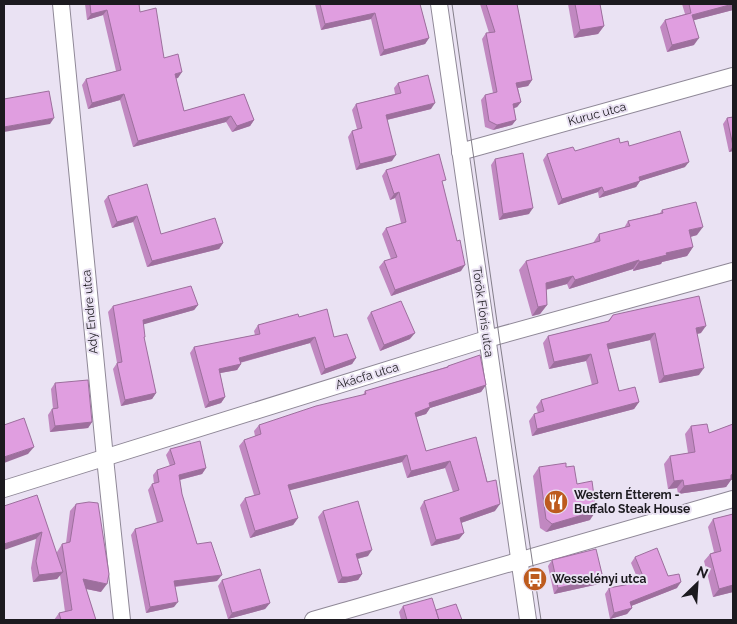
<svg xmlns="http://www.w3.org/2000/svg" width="737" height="624" font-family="Raleway,sans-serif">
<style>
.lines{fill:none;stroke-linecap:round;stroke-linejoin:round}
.minor-casing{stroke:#8f8897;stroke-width:18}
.minor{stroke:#fff;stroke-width:16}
.tram{stroke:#837e89;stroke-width:1}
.wall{fill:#c188c1}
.shaded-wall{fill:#9d6f9d}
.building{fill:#e09ee0;stroke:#9d6f9d}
.labels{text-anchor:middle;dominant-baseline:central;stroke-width:4;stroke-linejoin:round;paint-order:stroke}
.street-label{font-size:12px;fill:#1c1a1f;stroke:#eae2f3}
.poi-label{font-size:12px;font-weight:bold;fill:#1c1a1f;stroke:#eae2f3;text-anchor:start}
</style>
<rect width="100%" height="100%" fill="#eae2f3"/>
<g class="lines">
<g class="minor-casing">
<g id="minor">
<polyline points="61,4 105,458 122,620"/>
<polyline points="439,4 528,620"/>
<polyline points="460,152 733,76"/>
<polyline points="4,489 480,341 733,271"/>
<polyline points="313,620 733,499"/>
</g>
</g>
<use href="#minor" class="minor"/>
<polyline class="tram" points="452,4 499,336 541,620"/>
</g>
<g class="wall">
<polygon points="85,4 139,4 140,12 164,58 178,78 176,78 184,111 244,94 254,120 250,126 232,132 226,122 133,147 120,100 88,109 82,85 86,79 116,71 103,15 87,20"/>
<polygon points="315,4 420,4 429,38 425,44 380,56 371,19 321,30"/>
<polygon points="480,4 517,4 532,80 528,86 518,88 521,102 517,107 514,108 516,120 512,125 493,130 485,127 481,100 485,95 493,93 482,39 486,33 489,33"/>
<polygon points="568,4 600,4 604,26 598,34 574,38"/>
<polygon points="682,4 733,4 733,10 694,20 694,45 667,52 660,27 665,20 685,14"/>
<polygon points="398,83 431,109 387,120 392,161 356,170 348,137 352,131 357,129 352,110 356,104 395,94 394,88"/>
<polygon points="733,117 733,151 729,152 723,124 727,118"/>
<polygon points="620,143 685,167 640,181 636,187 599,198 598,192 558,205 543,160 547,154 575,151"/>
<polygon points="495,159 529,214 499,220 491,165"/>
<polygon points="386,170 443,184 461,271 391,296 379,267 384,261 391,259 382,234 386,228 401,223 395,198 390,200 382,176"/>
<polygon points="108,196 161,234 223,243 219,249 147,267 133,222 112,228 104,201"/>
<polygon points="662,210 697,235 690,237 693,247 687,256 662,262 661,264 633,271 633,269 569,289 567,284 546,290 547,305 540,314 532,316 519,270 526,261 593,243 599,234 624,228 628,221 660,213"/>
<polygon points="198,305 194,310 143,324 144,338 156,393 152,399 121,406 113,369 117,363 108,312 113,306"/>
<polygon points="371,312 410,339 380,351 367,318"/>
<polygon points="613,315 701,333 697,334 699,375 659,383 650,340 608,349 619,391 639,402 634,409 532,436 529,421 534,414 538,413 536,407 541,400 592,385 586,361 549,369 543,343 548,336 608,321"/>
<polygon points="299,317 334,337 356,358 352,364 321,375 310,343 240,363 241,364 237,370 220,373 225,397 221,403 205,408 190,353 194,347 255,335 254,331 258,325"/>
<polygon points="448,366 486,385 481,392 430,408 426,414 416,417 426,451 476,437 495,511 461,523 464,533 459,539 431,546 420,508 424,501 453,492 445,468 407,478 402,462 289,490 298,518 293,525 250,538 240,505 245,498 254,495 239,446 244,440 255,436 254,431 259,425 363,395 365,391 446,367"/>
<polygon points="55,383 92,422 88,428 50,432 48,415 52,409 53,409 51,389"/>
<polygon points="733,424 733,480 731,480 726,487 678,494 677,488 668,489 664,464 670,456 688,453 685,434 691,426 709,433"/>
<polygon points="170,449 206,468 202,474 180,480 182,494 197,544 217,581 175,587 174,607 146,613 131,535 135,529 157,523 148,490 152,484 154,484 153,475 157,470 170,466 166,455"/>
<polygon points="539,467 566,467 577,484 590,520 546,532 540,528 533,476"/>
<polygon points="37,495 57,556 57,552 62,544 66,543 70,511 76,504 101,592 86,589 96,620 54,620 59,613 65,612 60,575 57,579 33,582 31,568 36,539"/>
<polygon points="323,511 368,556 358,559 362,574 358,580 344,583 338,583 318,517"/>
<polygon points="733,514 733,592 713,597 704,561 710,554 714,552 708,527 713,519"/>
<polygon points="635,557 668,576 677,588 631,606 632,608 627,614 610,619 605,594 609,588 639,582 631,563"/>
<polygon points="552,560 603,578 599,584 554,594 548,566"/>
<polygon points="222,580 270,603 265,609 228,619 218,586"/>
<polygon points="403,606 436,610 462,620 401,620 399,612"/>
</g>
<g class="shaded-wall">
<polygon points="733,4 733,10 687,22 692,15"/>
<polygon points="107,10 103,15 87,20 91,14"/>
<polygon points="375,13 371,19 321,30 325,24"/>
<polygon points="604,26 598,34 574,38 580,30"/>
<polygon points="429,38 425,44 380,56 384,50"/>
<polygon points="699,38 694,45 667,52 672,45"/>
<polygon points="182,72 178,78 170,80 175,74"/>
<polygon points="532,80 528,86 512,89 516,83"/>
<polygon points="124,94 120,100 88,109 92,103"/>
<polygon points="521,102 517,107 509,110 513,104"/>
<polygon points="435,103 431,109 382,121 386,115"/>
<polygon points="231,116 226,122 133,147 138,141"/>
<polygon points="54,118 50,124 4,132 4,127"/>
<polygon points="254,120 250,126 232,132 237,126"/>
<polygon points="516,120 512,125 493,130 497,125"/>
<polygon points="733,146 733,151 729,152"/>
<polygon points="396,155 392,161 356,170 360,164"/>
<polygon points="689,162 685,167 634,183 639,177"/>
<polygon points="640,181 636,187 599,198 604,192"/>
<polygon points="602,187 598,192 558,205 562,199"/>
<polygon points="399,192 395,198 390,200 394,194"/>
<polygon points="533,208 529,214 499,220 503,214"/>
<polygon points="137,216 133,222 112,228 117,222"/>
<polygon points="703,227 697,235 683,239 689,230"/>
<polygon points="223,243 219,249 147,267 152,261"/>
<polygon points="693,247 687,256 662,262 661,264 633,271 639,262 666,253"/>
<polygon points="639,260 633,269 569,289 575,280"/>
<polygon points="465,265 461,271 391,296 395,290"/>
<polygon points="573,276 567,284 540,291 546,283"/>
<polygon points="198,305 194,310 138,326 143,320"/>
<polygon points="547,305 540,314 532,316 538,307"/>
<polygon points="706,326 701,333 691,335 696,328"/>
<polygon points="415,333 410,339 380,351 384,345"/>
<polygon points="655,333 650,340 602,351 607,344"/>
<polygon points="315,337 310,343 235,364 239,358"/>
<polygon points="591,354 586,361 549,369 554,362"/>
<polygon points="356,358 352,364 321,375 325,369"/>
<polygon points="241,364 237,370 215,374 219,369"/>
<polygon points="704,368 699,375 659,383 664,376"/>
<polygon points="486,385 481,392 430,408 426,414 410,419 415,413 429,403"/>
<polygon points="156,393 152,399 121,406 125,400"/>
<polygon points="225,397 221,403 205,408 209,402"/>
<polygon points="639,402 634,409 532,436 537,429"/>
<polygon points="92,422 88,428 50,432 55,426"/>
<polygon points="34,447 28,454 4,463 4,457"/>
<polygon points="407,455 402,462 283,492 288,485"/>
<polygon points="450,461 445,468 407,478 411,471"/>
<polygon points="206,468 202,474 175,481 179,475"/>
<polygon points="733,474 733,480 731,480 726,487 678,494 684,486"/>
<polygon points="683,480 677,488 668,489 674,481"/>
<polygon points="500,504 495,511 455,525 460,518"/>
<polygon points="596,511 590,520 546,532 552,524"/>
<polygon points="298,518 293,525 250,538 255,531"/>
<polygon points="42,532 36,539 4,550 4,544"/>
<polygon points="464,533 459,539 431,546 436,540"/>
<polygon points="372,550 368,556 352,560 356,554"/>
<polygon points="63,572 57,579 33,582 39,575"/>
<polygon points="362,574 358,580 344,583 338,583 342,577"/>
<polygon points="222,575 217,581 170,587 174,581"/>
<polygon points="603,578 599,584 554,594 558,588"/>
<polygon points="83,579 107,584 101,592 77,587"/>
<polygon points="681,582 677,588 626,608 630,602"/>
<polygon points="733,585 733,592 713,597 719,589"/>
<polygon points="178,602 174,607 146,613 150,607"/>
<polygon points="270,603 265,609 228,619 232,613"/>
<polygon points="632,608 627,614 610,619 614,613"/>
</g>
<g class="building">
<polygon points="90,4 139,4 140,12 156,8 164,58 178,54 182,72 175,74 184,111 244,94 254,120 237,126 231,116 138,141 124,94 92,103 86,79 121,70 107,10 91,14"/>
<polygon points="320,4 420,4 429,38 384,50 375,13 325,24"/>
<polygon points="486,4 517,4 532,80 516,83 521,102 513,104 516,120 497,125 489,121 485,95 497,92 486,33 495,32"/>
<polygon points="575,4 600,4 604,26 580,30"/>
<polygon points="689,4 733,4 692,15 699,38 672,45 665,20 691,13"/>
<polygon points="428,75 435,103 386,115 396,155 360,164 352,131 362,128 356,104 401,93 398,83"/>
<polygon points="49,91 54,118 4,127 4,99"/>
<polygon points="733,117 733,146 727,118"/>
<polygon points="680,131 689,162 639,177 640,181 604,192 602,187 562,199 547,154 573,147 575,151 619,138 620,143 628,141 629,146"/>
<polygon points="523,153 533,208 503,214 495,159"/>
<polygon points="439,154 446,180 442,181 457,241 460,240 465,265 395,290 384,261 397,257 386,228 406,222 399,192 394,194 386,170"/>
<polygon points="147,184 161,234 215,218 223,243 152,261 137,216 117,222 108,196"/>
<polygon points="696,202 703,227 689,230 693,247 666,253 667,255 639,262 639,260 575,280 573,276 546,283 547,305 538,307 526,261 600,241 599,234 630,226 628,221 663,213 662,210"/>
<polygon points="191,286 198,305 143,320 145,337 144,337 156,393 125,400 117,363 122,362 113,306"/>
<polygon points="699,296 706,326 696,328 704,368 664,376 655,333 607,344 619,391 635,387 639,402 537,429 534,414 544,411 541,400 598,383 591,354 554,362 548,336 609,321 613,315"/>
<polygon points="401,301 415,333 384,345 371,312"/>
<polygon points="327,309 334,337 347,334 356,358 325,369 315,337 239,358 241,364 219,369 225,397 209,402 194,347 260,334 258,325 298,314 299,317"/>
<polygon points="480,355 486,385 429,403 430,407 415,413 426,451 476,437 487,482 496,480 500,504 460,518 464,533 436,540 424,501 459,490 450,461 411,471 407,455 288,485 298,518 255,531 245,498 260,494 244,440 261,434 259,425 316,406 366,394 365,391 448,367 448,366"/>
<polygon points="88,380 92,422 55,426 52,409 58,408 55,383"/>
<polygon points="24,418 34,447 4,457 4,425"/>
<polygon points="707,424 709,433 733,424 733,474 731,475 731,479 684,486 683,480 674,481 670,456 695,452 691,426"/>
<polygon points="200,441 206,468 179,475 182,494 197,544 211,542 222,575 174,581 178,602 150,607 135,529 163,521 152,484 159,482 157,470 175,464 170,449"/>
<polygon points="566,463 566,467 574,466 577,484 592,481 596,511 552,524 546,519 539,467"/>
<polygon points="37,495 63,572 39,575 36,561 42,532 4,544 4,506"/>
<polygon points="358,501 372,550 356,554 362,574 348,577 342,577 323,511"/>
<polygon points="89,502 98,503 109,574 107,584 83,579 96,620 61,620 59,613 72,610 62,544 70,542 76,504"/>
<polygon points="733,514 733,585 719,589 710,554 721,551 713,519"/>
<polygon points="657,548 668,576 679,574 681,582 630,602 632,608 614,613 609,588 645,581 635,557"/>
<polygon points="596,549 603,578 558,588 552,560"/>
<polygon points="260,569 270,603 232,613 222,580"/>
<polygon points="432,598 439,620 407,620 403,606"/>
<polygon points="456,604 462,620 439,620 436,610"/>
</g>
<defs>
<g id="restaurant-disc" transform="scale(1.25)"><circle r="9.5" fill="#bd5b1e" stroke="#eae2f3"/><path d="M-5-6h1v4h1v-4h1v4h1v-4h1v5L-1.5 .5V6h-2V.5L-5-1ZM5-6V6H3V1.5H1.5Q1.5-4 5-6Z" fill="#fff"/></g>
<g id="bus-disc" transform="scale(1.25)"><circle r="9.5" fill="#bd5b1e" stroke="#eae2f3"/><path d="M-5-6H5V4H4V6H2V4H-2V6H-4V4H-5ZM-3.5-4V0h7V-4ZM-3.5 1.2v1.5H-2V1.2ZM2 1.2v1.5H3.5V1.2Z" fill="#fff"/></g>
</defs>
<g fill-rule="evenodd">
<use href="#restaurant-disc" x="556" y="502"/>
<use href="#bus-disc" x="535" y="579"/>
</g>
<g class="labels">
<g class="street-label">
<text transform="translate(597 114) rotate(-15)">Kuruc utca</text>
<text transform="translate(90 312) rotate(-95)">Ady Endre utca</text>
<text transform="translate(483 312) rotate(82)">Török Flóris utca</text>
<text transform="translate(367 376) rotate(-17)">Akácfa utca</text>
</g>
<g class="poi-label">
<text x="574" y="495">Western Étterem -<tspan x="574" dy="14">Buffalo Steak House</tspan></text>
<text x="552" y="579">Wesselényi utca</text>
</g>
</g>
<rect width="737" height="624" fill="none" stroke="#1c1a1f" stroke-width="10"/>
<g transform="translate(697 584) rotate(25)" stroke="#eae2f3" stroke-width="4" paint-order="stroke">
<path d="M0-4L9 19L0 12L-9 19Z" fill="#1c1a1f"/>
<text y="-8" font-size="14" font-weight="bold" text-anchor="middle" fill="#1c1a1f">N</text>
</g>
</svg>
